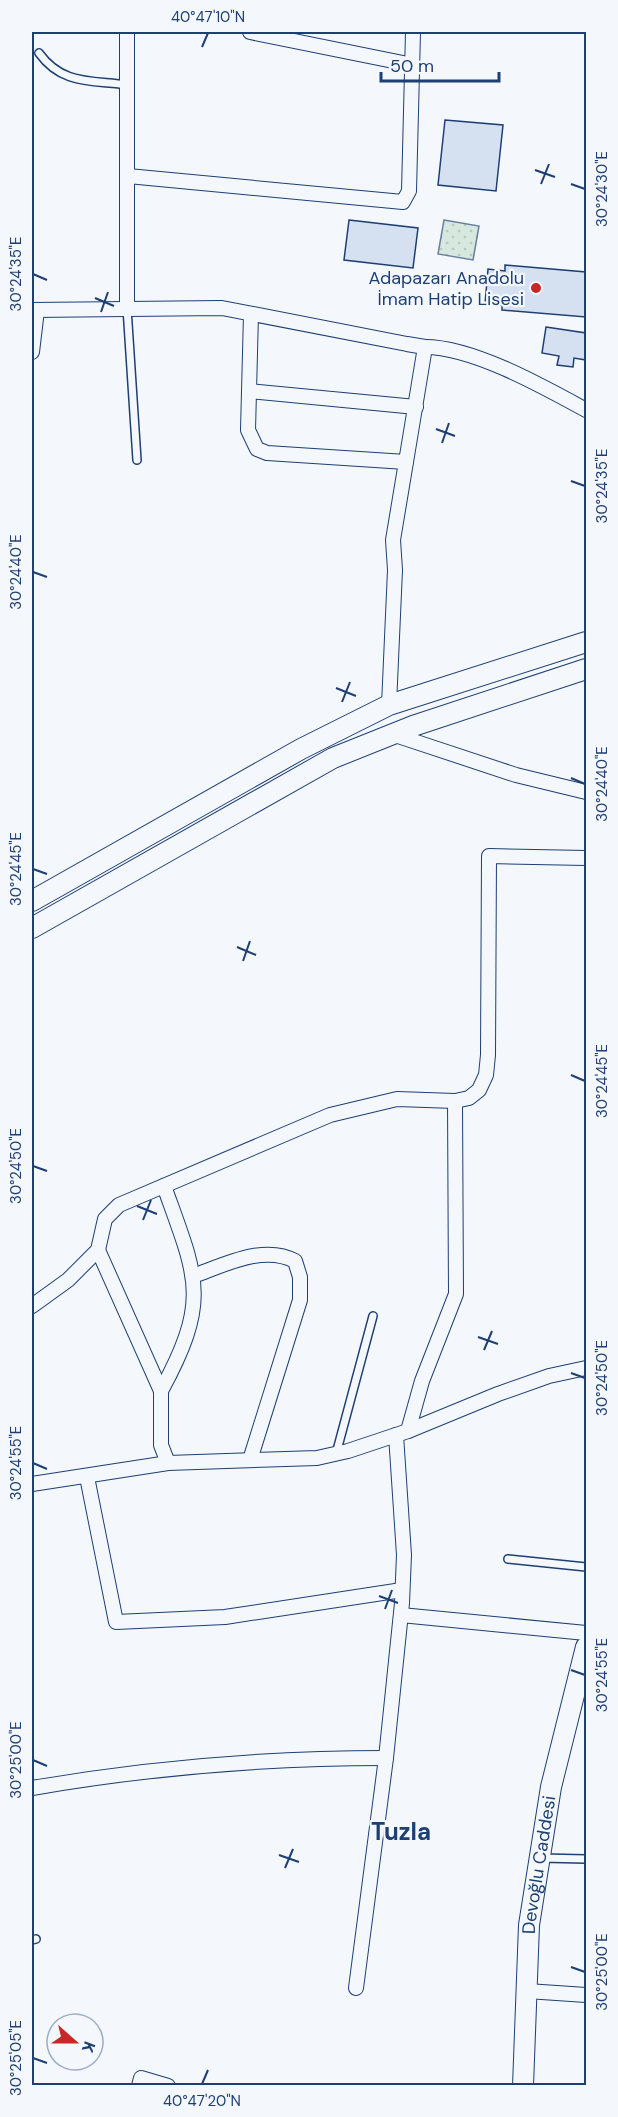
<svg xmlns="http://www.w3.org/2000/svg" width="618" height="2117" font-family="'DM Sans',sans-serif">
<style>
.park{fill:url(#park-dots);stroke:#687fa3;stroke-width:1.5}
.building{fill:#d5e0f0;stroke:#1d3f73;stroke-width:1.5}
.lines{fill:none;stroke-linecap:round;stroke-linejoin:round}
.lane-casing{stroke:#1d3f73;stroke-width:10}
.street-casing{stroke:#1d3f73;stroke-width:16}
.secondary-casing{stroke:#1d3f73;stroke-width:22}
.lane{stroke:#f4f7fb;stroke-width:7}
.street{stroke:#f4f7fb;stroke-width:14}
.secondary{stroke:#f4f7fb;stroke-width:20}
.ticks{fill:none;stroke:#1d3f73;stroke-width:2}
.poi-dot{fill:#c62828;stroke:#f4f7fb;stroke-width:2}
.labels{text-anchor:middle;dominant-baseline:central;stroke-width:4.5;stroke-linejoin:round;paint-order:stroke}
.poi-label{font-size:18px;fill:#1d3f73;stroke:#f4f7fb;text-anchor:end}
.street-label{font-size:18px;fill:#1d3f73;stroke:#f4f7fb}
.district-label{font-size:24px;font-weight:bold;fill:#1d3f73;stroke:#f4f7fb}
.neatline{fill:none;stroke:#1d3f73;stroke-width:2}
.ticks-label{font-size:15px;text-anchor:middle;fill:#1d3f73}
</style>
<defs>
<pattern id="park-dots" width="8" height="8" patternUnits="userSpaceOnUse" patternTransform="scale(1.5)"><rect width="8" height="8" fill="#d7e8df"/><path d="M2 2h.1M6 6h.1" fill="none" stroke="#b8c8c3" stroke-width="1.8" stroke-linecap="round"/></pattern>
</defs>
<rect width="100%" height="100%" fill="#f4f7fb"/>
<polygon class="park" points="444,220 479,226 473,260 438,254"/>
<g class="building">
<polygon points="445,120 503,125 496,191 438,185"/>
<polygon points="349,220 418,228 413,268 344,260"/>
<polygon points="505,265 586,272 586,317 502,310 502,305 485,304 488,269 505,271"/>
<polygon points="546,327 586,333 586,360 574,358 573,367 557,365 559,356 542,353"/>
</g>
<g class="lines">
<g class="lane-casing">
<g id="lane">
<path d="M39 53C62 85 91 80 127 85"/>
<polyline points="127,308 137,460"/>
<polyline points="336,1454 373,1316"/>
<polyline points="508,1559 586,1567"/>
<polyline points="541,1858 586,1859"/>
<polyline points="32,1940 36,1939"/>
</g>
</g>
<g class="street-casing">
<g id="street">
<polyline points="250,32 413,65"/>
<polyline points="128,176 403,202 409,191 413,32"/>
<polyline points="127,308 127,32"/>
<polyline points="32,310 222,308 407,344 425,347 406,462 267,453 257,449 248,430 251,314"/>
<path d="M425 347C473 347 544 387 586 410"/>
<polyline points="32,352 37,310"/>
<polyline points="249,391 416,407"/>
<polyline points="389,705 395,570 393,540 406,462"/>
<polyline points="392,734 516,775 586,792"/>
<polyline points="98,1250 161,1391 161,1445 168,1463"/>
<path d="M193 1276C224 1265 264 1244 295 1261L300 1277V1300L250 1460"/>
<polyline points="32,1306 68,1280 98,1250 105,1219 119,1205 330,1115 397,1099 455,1101 469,1098 479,1090 486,1075 488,1055 489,856 586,858"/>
<path d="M161 1391C211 1299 197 1278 164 1186"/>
<polyline points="408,1431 422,1381 456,1294 455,1101"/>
<polyline points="87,1477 116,1622 225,1617 402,1590"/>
<polyline points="32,1484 168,1463 317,1458 348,1451 408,1431 498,1394 549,1376 586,1368"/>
<polyline points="401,1615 586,1633"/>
<path d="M32 1788C148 1768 268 1758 386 1758"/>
<polyline points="356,1988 386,1758 402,1603 404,1555 396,1435"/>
<polyline points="527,1991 586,1995"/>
<polyline points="139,2086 141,2078 168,2086"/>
</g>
</g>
<g class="secondary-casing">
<g id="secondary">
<polyline points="32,901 301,749 389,705 586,642"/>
<polyline points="32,928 333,758 413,726 586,669"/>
<path id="s1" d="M523 2086 529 1925 551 1787 586 1647"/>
</g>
</g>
<use href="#lane" class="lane"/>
<use href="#street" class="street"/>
<use href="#secondary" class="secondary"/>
</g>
<path class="ticks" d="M202 47 208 33M535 170 555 177M541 184 549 164M571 184 585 189M33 274 47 280M95 298 114 306M101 312 108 292M436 429 455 436M442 443 449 423M571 481 585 486M33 572 47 577M336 688 356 696M342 702 350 682M571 778 585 784M33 869 47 874M237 947 256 955M243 961 250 941M571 1075 585 1081M33 1166 47 1171M137 1206 157 1214M143 1220 151 1200M478 1337 498 1344M484 1350 492 1331M571 1373 585 1378M33 1463 47 1469M379 1596 398 1603M385 1609 392 1590M571 1670 585 1675M33 1760 47 1766M279 1855 299 1862M285 1868 293 1849M571 1967 585 1972M33 2058 47 2063M202 2084 208 2070"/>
<circle class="poi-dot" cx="536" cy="288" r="6"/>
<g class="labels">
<g class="poi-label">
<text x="524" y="278">Adapazarı Anadolu<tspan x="524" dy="21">İmam Hatip Lisesi</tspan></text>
</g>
<g class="street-label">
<text stroke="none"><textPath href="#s1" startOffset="222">Devoğlu Caddesi</textPath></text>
</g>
<g class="district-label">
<text x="401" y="1831">Tuzla</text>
</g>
</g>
<rect width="618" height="2117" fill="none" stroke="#f4f7fb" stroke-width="66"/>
<g transform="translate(75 2042) rotate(111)"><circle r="28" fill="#f4f7fb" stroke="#9eadc5" stroke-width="1.5"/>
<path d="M0-4.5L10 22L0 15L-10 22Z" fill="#c62828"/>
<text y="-9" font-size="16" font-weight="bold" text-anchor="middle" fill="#1d3f73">K</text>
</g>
<path d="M381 72v9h118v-9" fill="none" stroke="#1d3f73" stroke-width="3"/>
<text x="390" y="72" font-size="18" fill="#1d3f73" stroke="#f4f7fb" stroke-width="4.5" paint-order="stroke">50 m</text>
<rect x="33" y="33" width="552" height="2051" class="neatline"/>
<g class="ticks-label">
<text x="208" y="22">40°47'10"N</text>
<text transform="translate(602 189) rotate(-90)" y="5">30°24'30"E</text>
<text transform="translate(16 274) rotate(-90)" y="5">30°24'35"E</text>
<text transform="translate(602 486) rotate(-90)" y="5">30°24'35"E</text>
<text transform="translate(16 572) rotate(-90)" y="5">30°24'40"E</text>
<text transform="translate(602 784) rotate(-90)" y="5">30°24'40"E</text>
<text transform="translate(16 869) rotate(-90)" y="5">30°24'45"E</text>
<text transform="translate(602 1081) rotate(-90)" y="5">30°24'45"E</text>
<text transform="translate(16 1166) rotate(-90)" y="5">30°24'50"E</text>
<text transform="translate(602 1378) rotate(-90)" y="5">30°24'50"E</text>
<text transform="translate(16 1463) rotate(-90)" y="5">30°24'55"E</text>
<text transform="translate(602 1675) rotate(-90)" y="5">30°24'55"E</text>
<text transform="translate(16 1760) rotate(-90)" y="5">30°25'00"E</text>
<text transform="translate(602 1972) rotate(-90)" y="5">30°25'00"E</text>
<text transform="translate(16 2058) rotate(-90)" y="5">30°25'05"E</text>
<text x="202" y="2106">40°47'20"N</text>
</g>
</svg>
